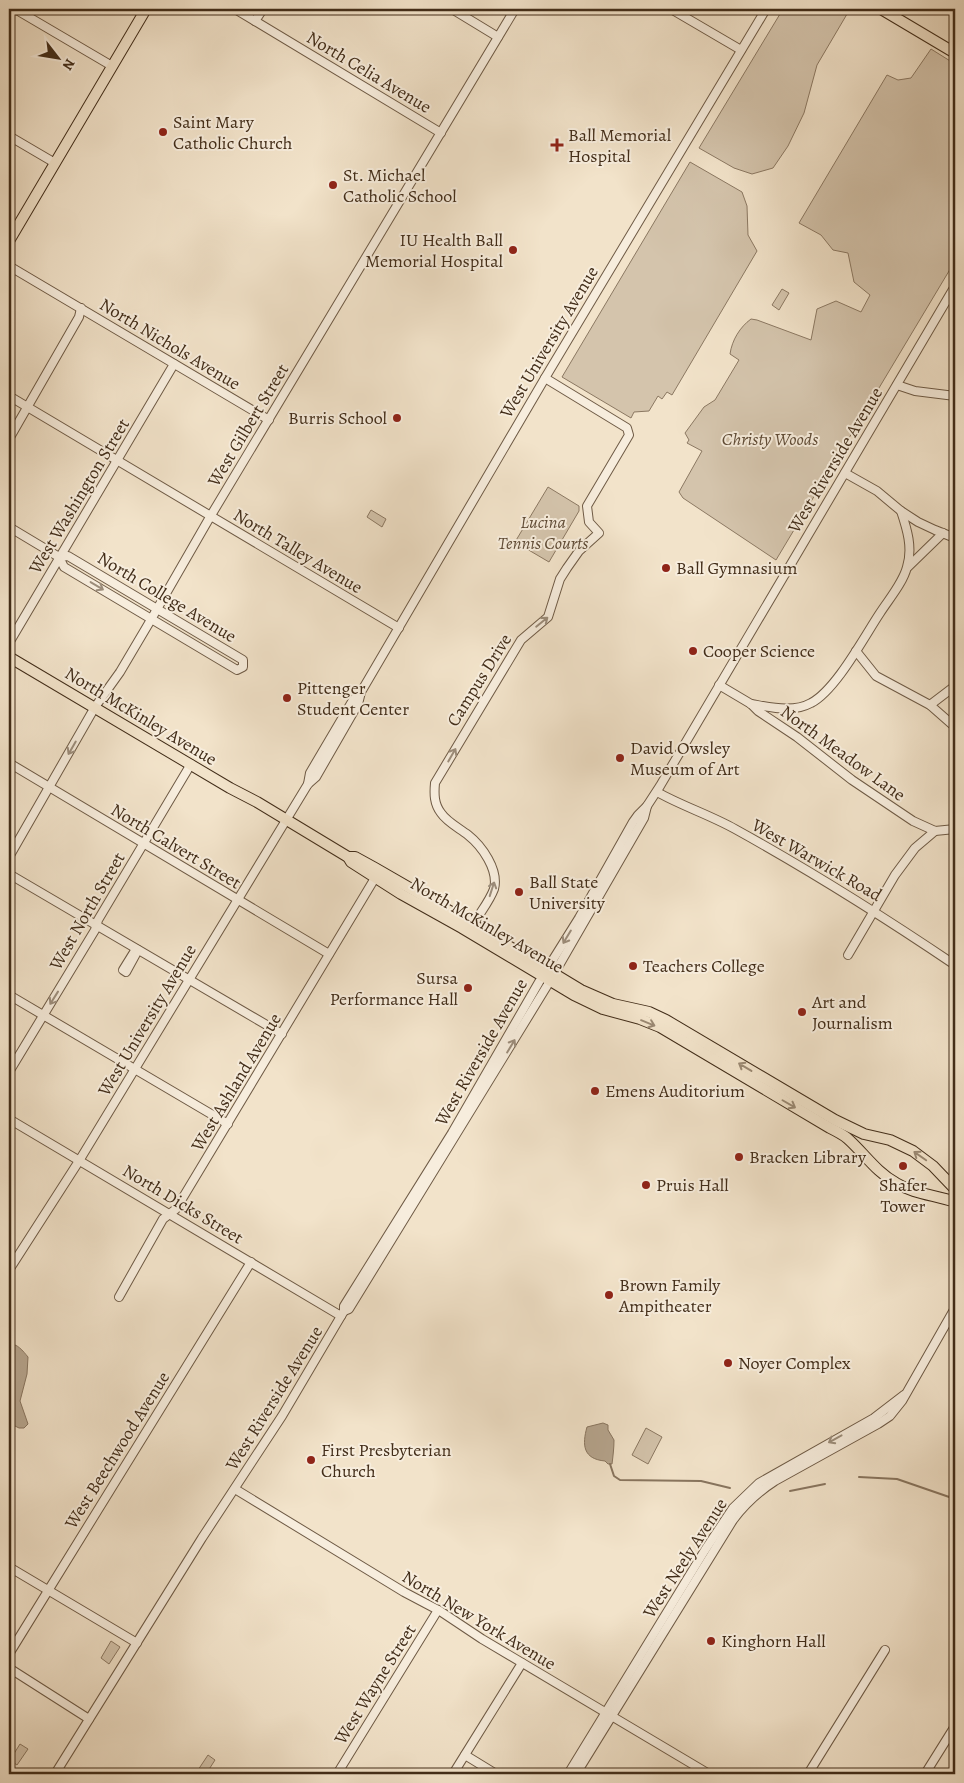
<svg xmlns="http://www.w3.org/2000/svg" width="964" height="1783" font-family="Alegreya,serif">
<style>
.green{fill:#d4c4ac;stroke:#8b7862}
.water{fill:#b6a58e;stroke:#88755f}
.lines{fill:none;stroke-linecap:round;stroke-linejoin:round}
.stream{stroke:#88755f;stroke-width:2}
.minor-casing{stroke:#6e5a45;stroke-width:10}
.major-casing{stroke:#422d19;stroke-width:12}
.minor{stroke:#f7eddd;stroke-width:8}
.major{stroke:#f2e3ca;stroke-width:10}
.oneway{stroke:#9c8d7b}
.oneway2{stroke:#9a8872}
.poi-dot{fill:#8f2418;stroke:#f7eddd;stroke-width:2}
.labels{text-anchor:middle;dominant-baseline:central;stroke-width:4;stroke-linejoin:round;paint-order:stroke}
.street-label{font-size:18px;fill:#422d19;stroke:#f7eddd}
.poi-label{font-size:18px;fill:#422d19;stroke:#f7eddd;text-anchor:start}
.park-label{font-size:18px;font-style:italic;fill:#5f4b36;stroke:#f7eddd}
</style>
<rect width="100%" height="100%" fill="#f2e3ca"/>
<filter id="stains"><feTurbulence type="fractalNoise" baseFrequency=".004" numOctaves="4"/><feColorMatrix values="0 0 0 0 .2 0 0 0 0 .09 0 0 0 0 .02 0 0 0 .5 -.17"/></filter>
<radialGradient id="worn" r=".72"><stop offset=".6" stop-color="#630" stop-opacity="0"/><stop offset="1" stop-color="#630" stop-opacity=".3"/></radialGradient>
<g class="green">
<polygon points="783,9 850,9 817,65 804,113 788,146 773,168 752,174 734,168 699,148"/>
<path d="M931 49 955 64V261L776 560 683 498 679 492 702 451 687 443 689 440 685 433 704 407 715 400 739 360 730 354C732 340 740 327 751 319L757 320 811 340 817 309 836 301 861 312 870 295 854 282 848 253 833 250 821 235 799 223 887 75 898 80 911 78Z"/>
<polygon points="690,162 742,192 747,206 748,235 757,251 672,395 667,392 662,399 658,396 649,411 634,412 631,418 562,377"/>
<polygon points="782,289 789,293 779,310 772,305"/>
<polygon points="548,487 579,506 579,511 549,562 515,542"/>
<polygon points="371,510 386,519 382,527 367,517"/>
<polygon points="646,1428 662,1437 648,1464 632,1455"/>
<polygon points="111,1641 120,1647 109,1664 101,1658"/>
<polygon points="20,1744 28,1749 17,1765 10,1760"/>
<polygon points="208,1755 215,1760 206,1774 203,1774 198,1770"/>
</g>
<g class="water">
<path d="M9 1344C17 1343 23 1351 28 1357L27 1374 20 1401 28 1424 24 1428H19L9 1423Z"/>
<path d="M603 1423 608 1425V1430L614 1440C614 1448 613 1456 612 1464H608L605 1461C583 1459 582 1445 587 1427Z"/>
</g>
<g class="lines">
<g class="stream">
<polyline points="610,1464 614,1476 620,1480 701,1481 730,1488"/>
<polyline points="859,1477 897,1479 955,1499"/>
<polyline points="790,1491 825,1484"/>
</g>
<g class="minor-casing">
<g id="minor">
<polyline points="15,9 112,66"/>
<polyline points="235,9 441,133"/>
<polyline points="452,9 498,37"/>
<polyline points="671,9 741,50"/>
<polyline points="255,21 263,9"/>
<polyline points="9,136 55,163"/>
<polyline points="9,266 269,420"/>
<polyline points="897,385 915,391 955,396"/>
<polyline points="9,396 399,628"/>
<polyline points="9,439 79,317 81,308"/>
<polyline points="845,473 877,491 901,511 918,522 935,530 955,538"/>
<polyline points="9,527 59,557 64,567 237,670 243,667 243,660 68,556 59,557"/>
<polyline points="908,567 943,533"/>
<polyline points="9,643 174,364"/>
<polyline points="856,651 876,676 930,705 955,727"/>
<polyline points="719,685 751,704 758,711 797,737 852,780 913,821 935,831 955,829"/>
<path d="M751 704C770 707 793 713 811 703 836 690 864 637 880 613 889 599 903 583 907 567 913 548 907 529 901 511"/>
<polyline points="930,705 955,686"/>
<polyline points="9,763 329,954"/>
<polyline points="308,784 310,773 353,700 361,692 545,378 766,9"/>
<path d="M657 792C682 806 710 815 735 829 811 871 884 917 955 965"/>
<polyline points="9,857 95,707 120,672 149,623 210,517 515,9"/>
<polyline points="9,874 282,1034"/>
<path d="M471 929C477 916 489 903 494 889 499 870 482 846 468 835 459 828 447 822 441 813 434 804 434 794 435 783L521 640 548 617 560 579 567 568 579 551 599 533 589 522 587 506 629 435 627 428 545 378"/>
<polyline points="136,949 123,970 126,972 138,950"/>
<polyline points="848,955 895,875 915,848 935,831"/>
<polyline points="9,995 228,1124"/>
<polyline points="9,1072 95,930 98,920 191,764"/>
<polyline points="9,1119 341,1316"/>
<polyline points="9,1270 79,1161 308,784 316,777 358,704 361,692"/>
<polyline points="119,1297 163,1219 176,1209 375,878"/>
<polyline points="344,1311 349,1309 550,981 644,818 647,806"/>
<polyline points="235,1489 404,1592 440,1611 482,1639 709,1774"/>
<polyline points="9,1567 137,1643"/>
<polyline points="9,1654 251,1262"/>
<polyline points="9,1668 89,1719"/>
<polyline points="465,1755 496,1774"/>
<polyline points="55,1774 202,1538 282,1416 344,1311 344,1306 452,1133 539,982 579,918 633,822 638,815 647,806 660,786 955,286"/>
<polyline points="337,1774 438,1610"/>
<polyline points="453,1774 522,1663"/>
<polyline points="568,1774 705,1550 733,1508 759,1483 874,1418 904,1395"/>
<path d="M576 1774 733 1520C745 1504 758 1492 775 1481L878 1424 890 1416 902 1401 955 1308"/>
<polyline points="808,1774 885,1650"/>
<polyline points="925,1774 955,1726"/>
</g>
</g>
<g class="major-casing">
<g id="major">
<polyline points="881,9 955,53"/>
<polyline points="9,241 146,9"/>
<path d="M9 657 230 788 257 802 348 857 351 862 401 894 462 928 574 995 603 1009 640 1019 660 1027 830 1128C836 1131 842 1134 847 1138 864 1153 876 1172 896 1183 914 1194 935 1195 955 1202"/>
<polyline points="348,857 355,857 375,868 467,921 581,990 613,1004 649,1012 666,1020 835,1120 864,1134 890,1140 913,1151 933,1166 955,1189"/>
</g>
</g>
<use href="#minor" class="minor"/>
<use href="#major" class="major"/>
</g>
<defs><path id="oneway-shaft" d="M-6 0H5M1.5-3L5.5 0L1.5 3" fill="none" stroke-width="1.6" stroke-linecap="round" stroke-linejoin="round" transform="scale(1.25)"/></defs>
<g class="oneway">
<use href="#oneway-shaft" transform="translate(97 586) rotate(31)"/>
<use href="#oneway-shaft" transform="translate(542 622) rotate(-39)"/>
<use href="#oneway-shaft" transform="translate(72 748) rotate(120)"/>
<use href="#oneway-shaft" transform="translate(452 755) rotate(-60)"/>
<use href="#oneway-shaft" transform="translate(492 889) rotate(-72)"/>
<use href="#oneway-shaft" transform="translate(567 937) rotate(121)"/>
<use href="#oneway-shaft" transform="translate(54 998) rotate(122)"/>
<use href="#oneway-shaft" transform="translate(511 1046) rotate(-59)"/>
<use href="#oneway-shaft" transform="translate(835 1439) rotate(151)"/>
</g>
<g class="oneway2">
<use href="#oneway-shaft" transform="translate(648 1023) rotate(22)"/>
<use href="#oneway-shaft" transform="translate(745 1067) rotate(-149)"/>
<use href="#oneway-shaft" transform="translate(789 1104) rotate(30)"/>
<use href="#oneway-shaft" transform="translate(920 1156) rotate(-145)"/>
</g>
<g class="poi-dot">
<circle cx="163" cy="132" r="5"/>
<path d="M554.5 137.5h5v5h5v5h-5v5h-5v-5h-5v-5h5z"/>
<circle cx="333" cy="185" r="5"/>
<circle cx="513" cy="250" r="5"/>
<circle cx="397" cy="418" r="5"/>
<circle cx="666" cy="568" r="5"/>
<circle cx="693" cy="651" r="5"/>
<circle cx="287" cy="698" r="5"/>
<circle cx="620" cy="758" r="5"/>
<circle cx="519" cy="892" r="5"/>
<circle cx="633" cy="966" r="5"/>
<circle cx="468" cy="988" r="5"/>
<circle cx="802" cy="1012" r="5"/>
<circle cx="595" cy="1091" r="5"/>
<circle cx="739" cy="1157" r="5"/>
<circle cx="903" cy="1166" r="5"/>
<circle cx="646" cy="1185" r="5"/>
<circle cx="609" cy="1295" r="5"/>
<circle cx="728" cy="1363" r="5"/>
<circle cx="311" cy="1460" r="5"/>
<circle cx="711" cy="1641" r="5"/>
</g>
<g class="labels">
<g class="street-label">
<text transform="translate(369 72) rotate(31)">North Celia Avenue</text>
<text transform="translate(549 342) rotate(-59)">West University Avenue</text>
<text transform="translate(170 344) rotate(31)">North Nichols Avenue</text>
<text transform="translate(248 425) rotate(-59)">West Gilbert Street</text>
<text transform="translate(835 460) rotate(-59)">West Riverside Avenue</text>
<text transform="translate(79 496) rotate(-59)">West Washington Street</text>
<text transform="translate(298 551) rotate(31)">North Talley Avenue</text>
<text transform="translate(167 597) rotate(31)">North College Avenue</text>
<text transform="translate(479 680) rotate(-58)">Campus Drive</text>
<text transform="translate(141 716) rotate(31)">North McKinley Avenue</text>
<text transform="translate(843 753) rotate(36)">North Meadow Lane</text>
<text transform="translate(176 846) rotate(31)">North Calvert Street</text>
<text transform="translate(817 860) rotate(30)">West Warwick Road</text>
<text transform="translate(87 911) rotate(-60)">West North Street</text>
<text transform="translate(487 925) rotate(30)">North McKinley Avenue</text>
<text transform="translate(147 1020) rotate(-59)">West University Avenue</text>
<text transform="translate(481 1052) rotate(-60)">West Riverside Avenue</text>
<text transform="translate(236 1082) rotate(-59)">West Ashland Avenue</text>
<text transform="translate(183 1204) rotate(31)">North Dicks Street</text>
<text transform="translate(274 1398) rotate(-58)">West Riverside Avenue</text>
<text transform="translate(117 1450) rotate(-58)">West Beechwood Avenue</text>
<text transform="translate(685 1558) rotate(-57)">West Neely Avenue</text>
<text transform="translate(479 1620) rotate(31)">North New York Avenue</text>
<text transform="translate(375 1684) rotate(-58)">West Wayne Street</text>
</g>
<g class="poi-label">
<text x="173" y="122">Saint Mary<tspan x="173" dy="21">Catholic Church</tspan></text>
<text x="568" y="135">Ball Memorial<tspan x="568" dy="21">Hospital</tspan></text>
<text x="343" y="175">St. Michael<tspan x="343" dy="21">Catholic School</tspan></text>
<text x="503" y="240" text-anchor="end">IU Health Ball<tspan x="503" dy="21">Memorial Hospital</tspan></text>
<text x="387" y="418" text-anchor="end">Burris School</text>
<text x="676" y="568">Ball Gymnasium</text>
<text x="703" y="651">Cooper Science</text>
<text x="297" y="688">Pittenger<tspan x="297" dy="21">Student Center</tspan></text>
<text x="630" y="748">David Owsley<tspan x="630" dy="21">Museum of Art</tspan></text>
<text x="529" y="882">Ball State<tspan x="529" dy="21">University</tspan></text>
<text x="643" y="966">Teachers College</text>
<text x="458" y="978" text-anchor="end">Sursa<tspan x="458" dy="21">Performance Hall</tspan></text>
<text x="812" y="1002">Art and<tspan x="812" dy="21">Journalism</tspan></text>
<text x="605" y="1091">Emens Auditorium</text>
<text x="749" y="1157">Bracken Library</text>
<text x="656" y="1185">Pruis Hall</text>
<text x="903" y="1185" text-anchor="middle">Shafer<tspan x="903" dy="21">Tower</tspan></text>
<text x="619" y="1285">Brown Family<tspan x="619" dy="21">Ampitheater</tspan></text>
<text x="738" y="1363">Noyer Complex</text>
<text x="321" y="1450">First Presbyterian<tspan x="321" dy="21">Church</tspan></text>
<text x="721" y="1641">Kinghorn Hall</text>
</g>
<g class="park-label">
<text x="770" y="439">Christy Woods</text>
<text x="543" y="522">Lucina<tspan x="543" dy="21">Tennis Courts</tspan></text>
</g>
</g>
<rect width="964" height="1783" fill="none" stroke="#f2e3ca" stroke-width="30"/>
<rect x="10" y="10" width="944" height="1763" fill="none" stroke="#422d19" stroke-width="2.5"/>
<rect x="15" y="15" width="934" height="1753" fill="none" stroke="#422d19"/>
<g transform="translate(58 58) rotate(121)" stroke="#f7eddd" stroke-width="4" paint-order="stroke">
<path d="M0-4L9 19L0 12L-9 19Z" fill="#422d19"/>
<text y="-8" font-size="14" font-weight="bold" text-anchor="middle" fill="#422d19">N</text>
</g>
<rect width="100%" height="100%" filter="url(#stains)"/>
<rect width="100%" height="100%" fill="url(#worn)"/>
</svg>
